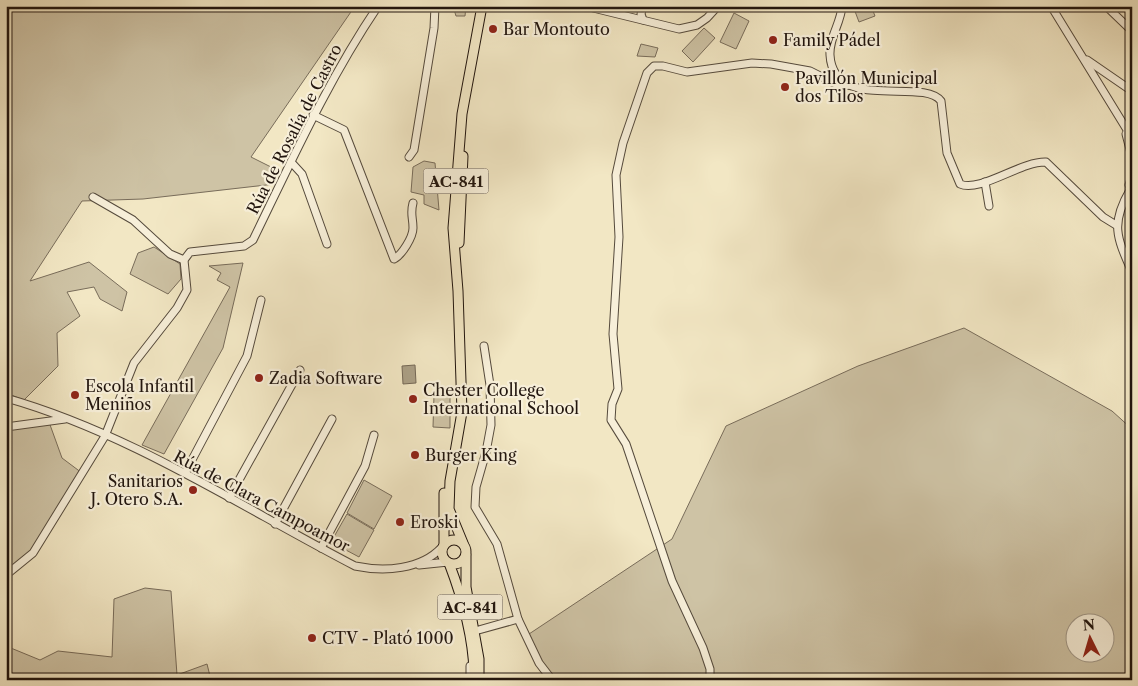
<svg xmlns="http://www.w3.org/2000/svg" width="1138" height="686" font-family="'Libre Caslon Text',serif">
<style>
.green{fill:#cec3a5;stroke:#786c5a;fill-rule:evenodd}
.water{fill:#aba086;stroke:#746856}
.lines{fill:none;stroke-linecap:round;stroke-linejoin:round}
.minor-casing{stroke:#554a3c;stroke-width:9}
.major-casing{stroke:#21150e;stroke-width:11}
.minor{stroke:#f7efd9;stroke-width:7}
.major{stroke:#f2e7c4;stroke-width:9}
.poi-dot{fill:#8f2418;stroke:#f7efd9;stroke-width:2}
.labels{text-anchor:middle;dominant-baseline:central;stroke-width:4.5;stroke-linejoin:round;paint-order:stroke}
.shield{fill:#f7efd9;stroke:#61564b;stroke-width:1}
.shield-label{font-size:15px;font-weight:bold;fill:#21150e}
.poi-label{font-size:16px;fill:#21150e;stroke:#f7efd9;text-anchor:start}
.street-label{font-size:16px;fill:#21150e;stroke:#f7efd9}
</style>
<rect width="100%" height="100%" fill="#f2e7c4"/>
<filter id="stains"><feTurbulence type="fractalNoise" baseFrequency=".004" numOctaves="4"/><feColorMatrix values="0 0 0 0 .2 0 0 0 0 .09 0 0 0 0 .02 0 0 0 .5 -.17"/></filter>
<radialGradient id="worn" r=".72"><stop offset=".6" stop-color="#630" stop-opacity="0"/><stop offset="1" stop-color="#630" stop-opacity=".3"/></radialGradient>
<g class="green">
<polygon points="6,6 355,6 251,157 277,170 275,184 143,199 82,201 30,281 89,262 127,292 122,311 100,299 94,287 67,292 80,316 57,333 58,366 24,400 6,393"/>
<polygon points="453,6 466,6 465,16 456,16"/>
<polygon points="853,6 871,6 875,16 859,22"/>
<polygon points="734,13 749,21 736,49 720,42"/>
<polygon points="704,28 715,38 693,62 682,51"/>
<polygon points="641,44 658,48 655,57 637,56"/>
<polygon points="424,161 435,163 439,210 424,204 424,195 411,192 413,167"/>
<polygon points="154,247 180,264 181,279 168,294 130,274 138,253"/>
<polygon points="243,263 223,348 164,454 142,445 230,287 217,280 221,273 209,266"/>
<path d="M964 328 1112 411 1132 429V680H556L550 675 526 636 672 539 726 426 858 366ZM1076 624H1106V654H1076Z"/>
<polygon points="434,395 450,396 450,428 433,427"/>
<polygon points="49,422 62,458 82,473 33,553 6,575 6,425"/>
<polygon points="364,480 392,496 374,529 347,513"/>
<polygon points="347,514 374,530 359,557 331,542"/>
<polygon points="145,588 171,591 177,675 207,664 211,680 6,680 6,646 40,660 58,651 112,657 114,599"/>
</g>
<g class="water">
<rect x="756" y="6" width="23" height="5"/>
<polygon points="415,365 416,383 403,384 402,366"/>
</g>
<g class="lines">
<g class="minor-casing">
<g id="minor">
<polyline points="585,6 679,29 697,25 707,18 718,6"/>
<polyline points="643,6 641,14 643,20"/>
<path d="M842 6C841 23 829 37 830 55 833 113 923 77 941 101L947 153 960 184C980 193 1021 161 1046 162L1103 217 1116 225"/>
<polyline points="1051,6 1132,138"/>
<polyline points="1106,6 1132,31"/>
<polyline points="1087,60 1132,91"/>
<path d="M313 115 344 130 394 259C402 255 413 237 413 228 413 217 410 214 413 203"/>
<polyline points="1126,134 1132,157"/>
<polyline points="409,157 414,150 434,28 435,6"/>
<polyline points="291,162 302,174 327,244"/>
<polyline points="985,182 989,206"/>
<path d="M1130 190C1110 224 1117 238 1132 272"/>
<polyline points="1132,193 1129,185 1132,176"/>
<polyline points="93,197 133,220 170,254 184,260"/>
<polyline points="484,346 490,385 491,425 486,452 476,487 475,507 497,544 518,619 539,663 552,680"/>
<path d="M6 398C130 433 241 507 355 566 384 572 421 570 442 547"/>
<polyline points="6,427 65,419"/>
<polyline points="185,473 247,356 261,300"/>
<polyline points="229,498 300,370"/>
<polyline points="275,524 332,419"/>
<polyline points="321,548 365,466 374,435"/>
<polyline points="419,565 448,562"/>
<path d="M6 575 33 553 105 436 134 363 177 308 187 290 184 260 190 252 244 246 253 240C292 160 328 80 378 6"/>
<polyline points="475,631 518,619"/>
<polyline points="470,680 470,666"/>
<polyline points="710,680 710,669 703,648 672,581 626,444 611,420 612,404 618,389 613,334 619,237 616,175 623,143 647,73 654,66 663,66 687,72 752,63 771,64 810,71 840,86 852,85"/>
</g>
</g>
<g class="major-casing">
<g id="major">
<polyline points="459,243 463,156"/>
<circle cx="454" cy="552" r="12"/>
<polyline points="463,543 449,509 450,481 462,412 458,291 453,228 462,114 482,6"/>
<polyline points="444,545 444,493"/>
<polyline points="466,555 466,587 479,659 479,680"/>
<path d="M449 563C462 597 473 636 474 672"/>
</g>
</g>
<use href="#minor" class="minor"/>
<use href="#major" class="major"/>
</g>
<g class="poi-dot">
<circle cx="493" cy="29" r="5"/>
<circle cx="773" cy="40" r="5"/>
<circle cx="785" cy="87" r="5"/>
<circle cx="259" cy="378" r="5"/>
<circle cx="75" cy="395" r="5"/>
<circle cx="413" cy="399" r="5"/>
<circle cx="415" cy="455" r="5"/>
<circle cx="193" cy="490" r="5"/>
<circle cx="400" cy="522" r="5"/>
<circle cx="312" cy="638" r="5"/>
</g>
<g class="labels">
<g class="shield">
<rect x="423.5" y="168.5" width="65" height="25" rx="4"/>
<rect x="437.5" y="594.5" width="65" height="25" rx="4"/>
</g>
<g class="shield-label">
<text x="456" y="181">AC-841</text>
<text x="470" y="607">AC-841</text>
</g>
<g class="poi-label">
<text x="503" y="29">Bar Montouto</text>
<text x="783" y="40">Family Pádel</text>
<text x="795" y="78">Pavillón Municipal<tspan x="795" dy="18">dos Tilos</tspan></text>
<text x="269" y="378">Zadia Software</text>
<text x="85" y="386">Escola Infantil<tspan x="85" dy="18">Meniños</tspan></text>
<text x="423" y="390">Chester College<tspan x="423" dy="18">International School</tspan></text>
<text x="425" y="455">Burger King</text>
<text x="183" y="481" text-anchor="end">Sanitarios<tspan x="183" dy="18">J. Otero S.A.</tspan></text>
<text x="410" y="522">Eroski</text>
<text x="322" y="638">CTV - Plató 1000</text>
</g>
<g class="street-label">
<text transform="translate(294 129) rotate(-63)">Rúa de Rosalía de Castro</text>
<text transform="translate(262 501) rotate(28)">Rúa de Clara Campoamor</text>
</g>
</g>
<rect width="1138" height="686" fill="none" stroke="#f2e7c4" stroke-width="25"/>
<rect x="8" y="8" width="1123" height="671" fill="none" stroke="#21150e" stroke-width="2.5"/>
<rect x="12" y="12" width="1113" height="661" fill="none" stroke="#21150e"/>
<g transform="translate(1090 638) rotate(355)"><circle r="24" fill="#f7efd9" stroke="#a19888"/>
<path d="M0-4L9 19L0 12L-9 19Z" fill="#8f2418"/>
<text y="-8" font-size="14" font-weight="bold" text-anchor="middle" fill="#21150e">N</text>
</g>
<rect width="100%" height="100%" filter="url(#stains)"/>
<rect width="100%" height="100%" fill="url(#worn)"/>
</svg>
